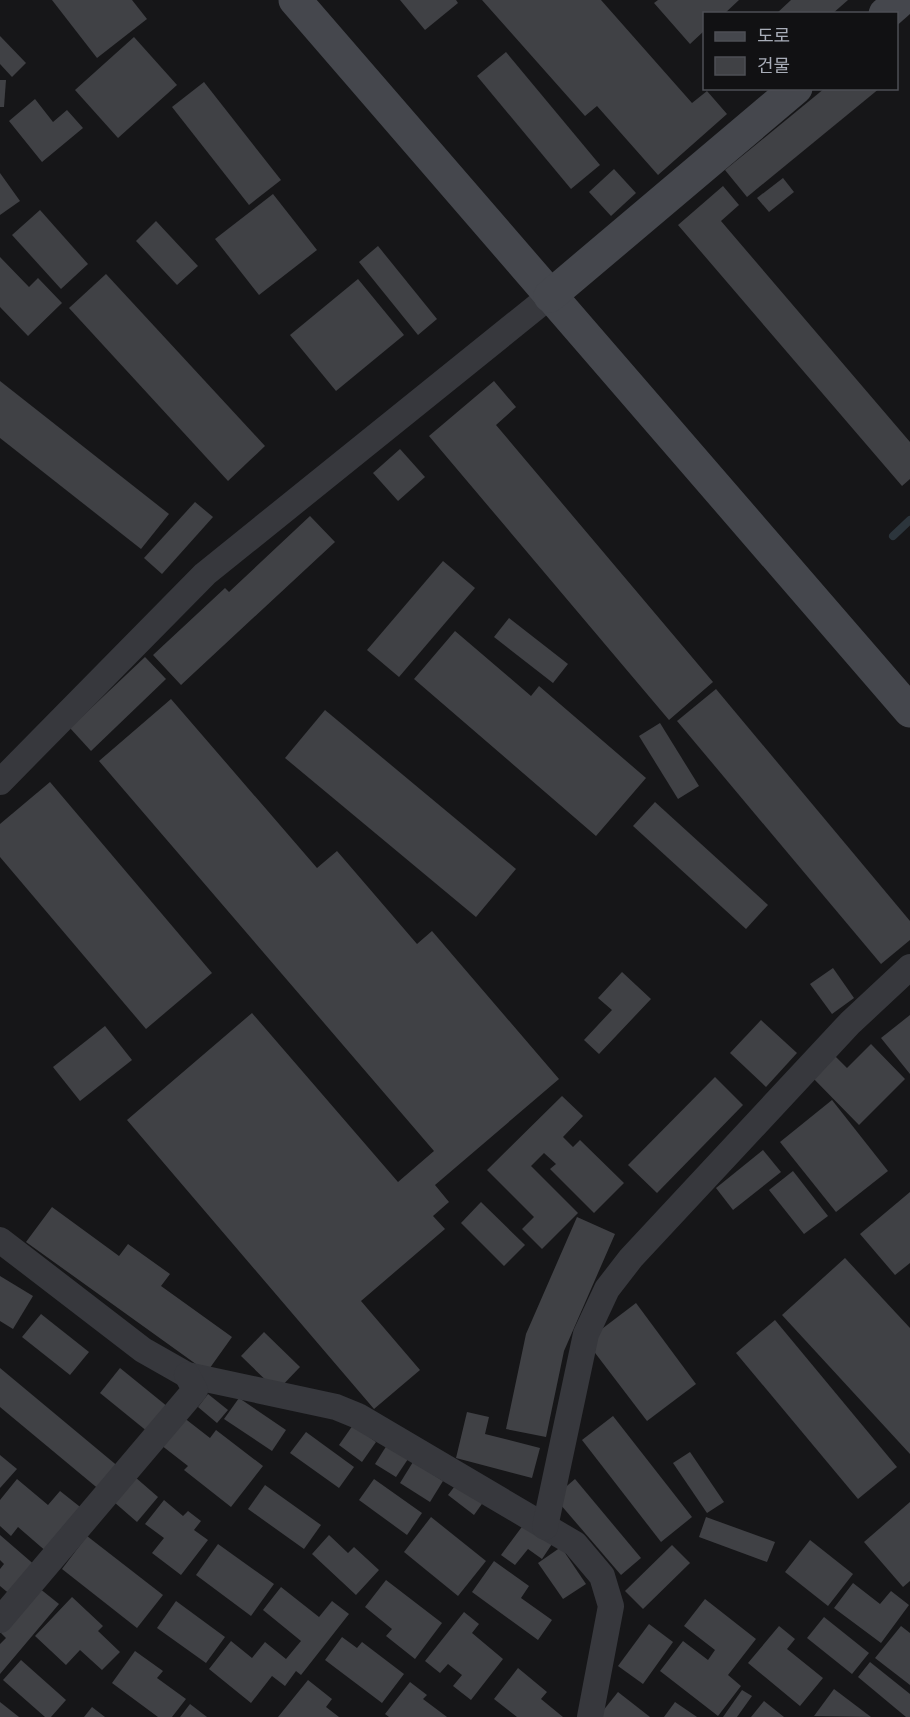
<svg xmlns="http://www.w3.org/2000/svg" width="910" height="1717" font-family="'PT Sans','Noto Sans KR',sans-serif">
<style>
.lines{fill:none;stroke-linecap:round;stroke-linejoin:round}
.stream{stroke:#2c353c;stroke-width:8}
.building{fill:#404145}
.street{stroke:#37383d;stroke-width:26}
.secondary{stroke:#45474d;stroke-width:33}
</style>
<rect width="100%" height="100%" fill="#161618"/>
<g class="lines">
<polyline class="stream" points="893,536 910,520"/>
</g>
<g class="building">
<polygon points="52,0 132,0 147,19 97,58"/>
<polygon points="400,0 456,0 458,3 425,30"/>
<polygon points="482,0 601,0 692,103 707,91 727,114 658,175 597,106 585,116"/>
<polygon points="658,0 739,0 724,14 704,14 704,31 690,44 654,3"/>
<polygon points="791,0 848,0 832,14 776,14"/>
<polygon points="0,36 26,63 12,77 0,64"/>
<polygon points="134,37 177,85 118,138 75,90"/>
<polygon points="506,52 600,165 571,189 477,76"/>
<polygon points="0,80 6,80 4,107 0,107"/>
<polygon points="204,82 281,180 249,205 172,107"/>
<polygon points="825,88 880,88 747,197 725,170"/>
<polygon points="35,99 53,122 67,110 83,128 42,162 9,121"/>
<polygon points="614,169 636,193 611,216 589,192"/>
<polygon points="0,173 20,201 0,215"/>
<polygon points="783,178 794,192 769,212 757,198"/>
<polygon points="723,186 739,205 721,221 910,442 910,479 902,486 678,225"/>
<polygon points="273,194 317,250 259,295 215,239"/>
<polygon points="40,210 88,264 61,289 12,235"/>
<polygon points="156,221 198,266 177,285 136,241"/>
<polygon points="378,246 437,319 418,335 359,262"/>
<polygon points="0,257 29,287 38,278 62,303 28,336 0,307"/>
<polygon points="106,274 265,446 228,481 69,308"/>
<polygon points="358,279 404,335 336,391 290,335"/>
<polygon points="0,381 169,514 141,549 0,438"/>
<polygon points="494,381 516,407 496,425 713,682 669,720 429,436"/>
<polygon points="400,449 425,477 398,501 373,473"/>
<polygon points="195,502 213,517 162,574 144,558"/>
<polygon points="310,516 335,542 181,685 153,655 225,588 229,592"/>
<polygon points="443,561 475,588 399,677 367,650"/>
<polygon points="509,618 568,664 553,683 494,637"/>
<polygon points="455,631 531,696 539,686 646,778 596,836 414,679"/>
<polygon points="145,657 166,679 91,751 70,728"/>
<polygon points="716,689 910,921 910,940 881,964 677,721"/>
<polygon points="171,699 317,868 337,851 417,944 432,931 559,1079 435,1185 449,1202 433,1216 445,1229 361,1301 420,1370 374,1409 127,1120 252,1013 398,1182 434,1151 99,761"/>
<polygon points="325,710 516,869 476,917 285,758"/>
<polygon points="660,723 699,786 678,799 639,736"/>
<polygon points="50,782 212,973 146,1029 0,857 0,824"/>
<polygon points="655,802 768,905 746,929 633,826"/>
<polygon points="833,968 854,998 832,1014 810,984"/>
<polygon points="622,972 651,999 599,1054 584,1040 612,1010 598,998"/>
<polygon points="910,1015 910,1074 881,1038"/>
<polygon points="761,1020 797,1053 766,1087 730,1053"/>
<polygon points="105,1026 132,1060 80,1101 53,1067"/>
<polygon points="871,1044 905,1079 859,1125 812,1077 834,1055 847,1068"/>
<polygon points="715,1077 743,1105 657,1193 628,1165"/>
<polygon points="562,1096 583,1116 563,1137 573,1147 580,1140 624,1183 594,1213 550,1169 556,1164 544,1153 531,1166 578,1213 542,1249 522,1229 534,1217 487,1170"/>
<polygon points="832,1100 888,1171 836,1212 780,1142"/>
<polygon points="763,1150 781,1172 733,1210 716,1188"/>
<polygon points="793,1171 828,1216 804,1234 769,1190"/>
<polygon points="910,1192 910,1263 895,1275 860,1234"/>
<polygon points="481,1202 525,1245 504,1266 461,1223"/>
<polygon points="52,1207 119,1256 128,1244 170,1274 161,1286 232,1337 207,1372 26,1242"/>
<polygon points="577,1217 615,1234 564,1351 546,1437 506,1429 526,1334"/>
<polygon points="845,1258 910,1328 910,1454 782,1315"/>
<polygon points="0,1276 33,1296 13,1329 0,1321"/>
<polygon points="636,1303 696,1384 647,1421 586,1341"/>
<polygon points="41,1314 89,1352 70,1375 22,1337"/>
<polygon points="775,1320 897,1467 858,1499 736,1353"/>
<polygon points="264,1332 300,1367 277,1391 241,1356"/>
<polygon points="0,1368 120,1468 101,1491 0,1407"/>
<polygon points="120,1368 168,1407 148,1432 100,1393"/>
<polygon points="208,1394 228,1410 217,1423 198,1407"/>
<polygon points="239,1398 286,1430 272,1451 224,1419"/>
<polygon points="467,1412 489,1417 485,1434 540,1448 532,1478 456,1458"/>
<polygon points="613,1416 692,1517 661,1542 582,1440"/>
<polygon points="183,1417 210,1438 216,1430 263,1466 231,1507 184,1470 188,1466 161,1445"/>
<polygon points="353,1425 376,1442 362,1462 339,1445"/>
<polygon points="306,1432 354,1467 339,1488 290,1453"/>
<polygon points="387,1445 408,1459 396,1477 375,1464"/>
<polygon points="690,1452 724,1502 707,1513 673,1463"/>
<polygon points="0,1455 17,1469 0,1488"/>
<polygon points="413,1462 443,1481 430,1502 400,1483"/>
<polygon points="135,1477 158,1497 137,1522 114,1502"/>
<polygon points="17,1479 48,1505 60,1491 84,1510 48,1553 18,1527 11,1536 0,1526 0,1500"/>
<polygon points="374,1479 422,1513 407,1535 359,1500"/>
<polygon points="575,1479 641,1558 621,1575 554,1497"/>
<polygon points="458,1482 484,1501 474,1515 448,1495"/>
<polygon points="265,1485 321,1525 304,1549 248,1509"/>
<polygon points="164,1500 183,1516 188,1511 201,1521 194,1530 208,1540 181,1575 152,1553 164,1538 145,1524"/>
<polygon points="910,1502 910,1581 903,1587 864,1542"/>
<polygon points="431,1517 486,1561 458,1596 404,1552"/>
<polygon points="706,1517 775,1542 767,1562 699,1537"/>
<polygon points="524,1524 552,1544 542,1559 528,1549 515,1565 501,1555"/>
<polygon points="0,1535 37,1567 12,1596 0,1586 0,1569 4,1564 0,1560"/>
<polygon points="329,1535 348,1553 354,1547 379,1570 356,1595 312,1554"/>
<polygon points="87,1536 163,1595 137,1628 62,1569"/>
<polygon points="810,1540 853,1574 828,1606 785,1572"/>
<polygon points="218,1544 274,1584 251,1616 196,1575"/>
<polygon points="672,1545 690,1563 643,1609 625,1591"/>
<polygon points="561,1547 586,1584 563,1599 538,1563"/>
<polygon points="494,1561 529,1586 521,1598 552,1620 538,1640 472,1592"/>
<polygon points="386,1580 442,1623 415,1659 386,1636 392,1629 365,1607"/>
<polygon points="853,1583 880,1604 891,1591 909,1605 881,1643 834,1608"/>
<polygon points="281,1587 319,1617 332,1601 349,1614 301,1675 296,1671 285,1686 272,1676 251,1703 209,1669 231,1641 252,1658 265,1642 286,1659 301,1641 263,1610"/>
<polygon points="39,1588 59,1604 0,1674 0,1644 6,1638 1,1633"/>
<polygon points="72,1597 103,1626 98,1631 120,1652 102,1670 80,1650 66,1665 35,1636"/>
<polygon points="705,1599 756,1639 728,1675 741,1686 718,1716 660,1671 683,1641 708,1660 715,1650 684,1626"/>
<polygon points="176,1601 225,1637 206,1663 157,1628"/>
<polygon points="464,1612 479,1624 472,1633 503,1659 471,1700 453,1686 462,1675 448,1664 440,1673 425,1661"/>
<polygon points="824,1617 869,1653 852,1674 807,1638"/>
<polygon points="649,1624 673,1642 643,1684 618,1666"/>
<polygon points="779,1626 795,1639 787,1649 823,1678 800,1706 748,1663"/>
<polygon points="901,1626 910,1633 910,1685 875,1658"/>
<polygon points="342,1637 357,1648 362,1642 404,1674 382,1703 325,1660"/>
<polygon points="135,1651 163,1671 157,1678 186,1699 172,1717 158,1717 112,1683"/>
<polygon points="21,1660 66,1700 51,1717 45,1717 3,1680"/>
<polygon points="870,1662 910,1694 910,1717 906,1717 858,1677"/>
<polygon points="518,1668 547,1692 541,1699 563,1717 517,1717 494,1699"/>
<polygon points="308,1680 332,1699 326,1707 339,1717 278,1717"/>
<polygon points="410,1682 427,1695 423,1699 447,1717 389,1717 385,1714"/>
<polygon points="834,1689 871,1717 814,1716"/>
<polygon points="742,1690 752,1696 737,1717 723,1717"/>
<polygon points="618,1692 650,1717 598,1717"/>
<polygon points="764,1701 784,1717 751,1717"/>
<polygon points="0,1702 19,1717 0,1717"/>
<polygon points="675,1702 697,1717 664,1717"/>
<polygon points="190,1704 207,1717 180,1717"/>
<polygon points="92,1707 105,1717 84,1717"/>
</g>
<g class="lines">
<g class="street">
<polyline points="0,782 205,574 550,296"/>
<polyline points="0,1240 143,1350 187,1375 336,1407 358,1416 575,1544 602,1576 611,1606 590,1717"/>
<polyline points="545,1527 586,1334 607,1289 631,1258 850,1023 910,967"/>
<polyline points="0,1620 195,1390 187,1375"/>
</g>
<g class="secondary">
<polyline points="295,0 910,711"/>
<polyline points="885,14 901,0"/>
<polyline points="550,296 796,88"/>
</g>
</g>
<rect x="703" y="12" width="195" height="78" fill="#111113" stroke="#4d4f55" stroke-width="1.5"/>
<rect x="715" y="32" width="30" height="9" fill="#45474d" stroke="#4d4f55" stroke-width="1.5"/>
<text x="757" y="42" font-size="18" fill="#a8adb8">도로</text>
<rect x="715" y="57" width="30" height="18" fill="#404145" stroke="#4d4f55" stroke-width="1.5"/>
<text x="757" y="72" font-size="18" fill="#a8adb8">건물</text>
</svg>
